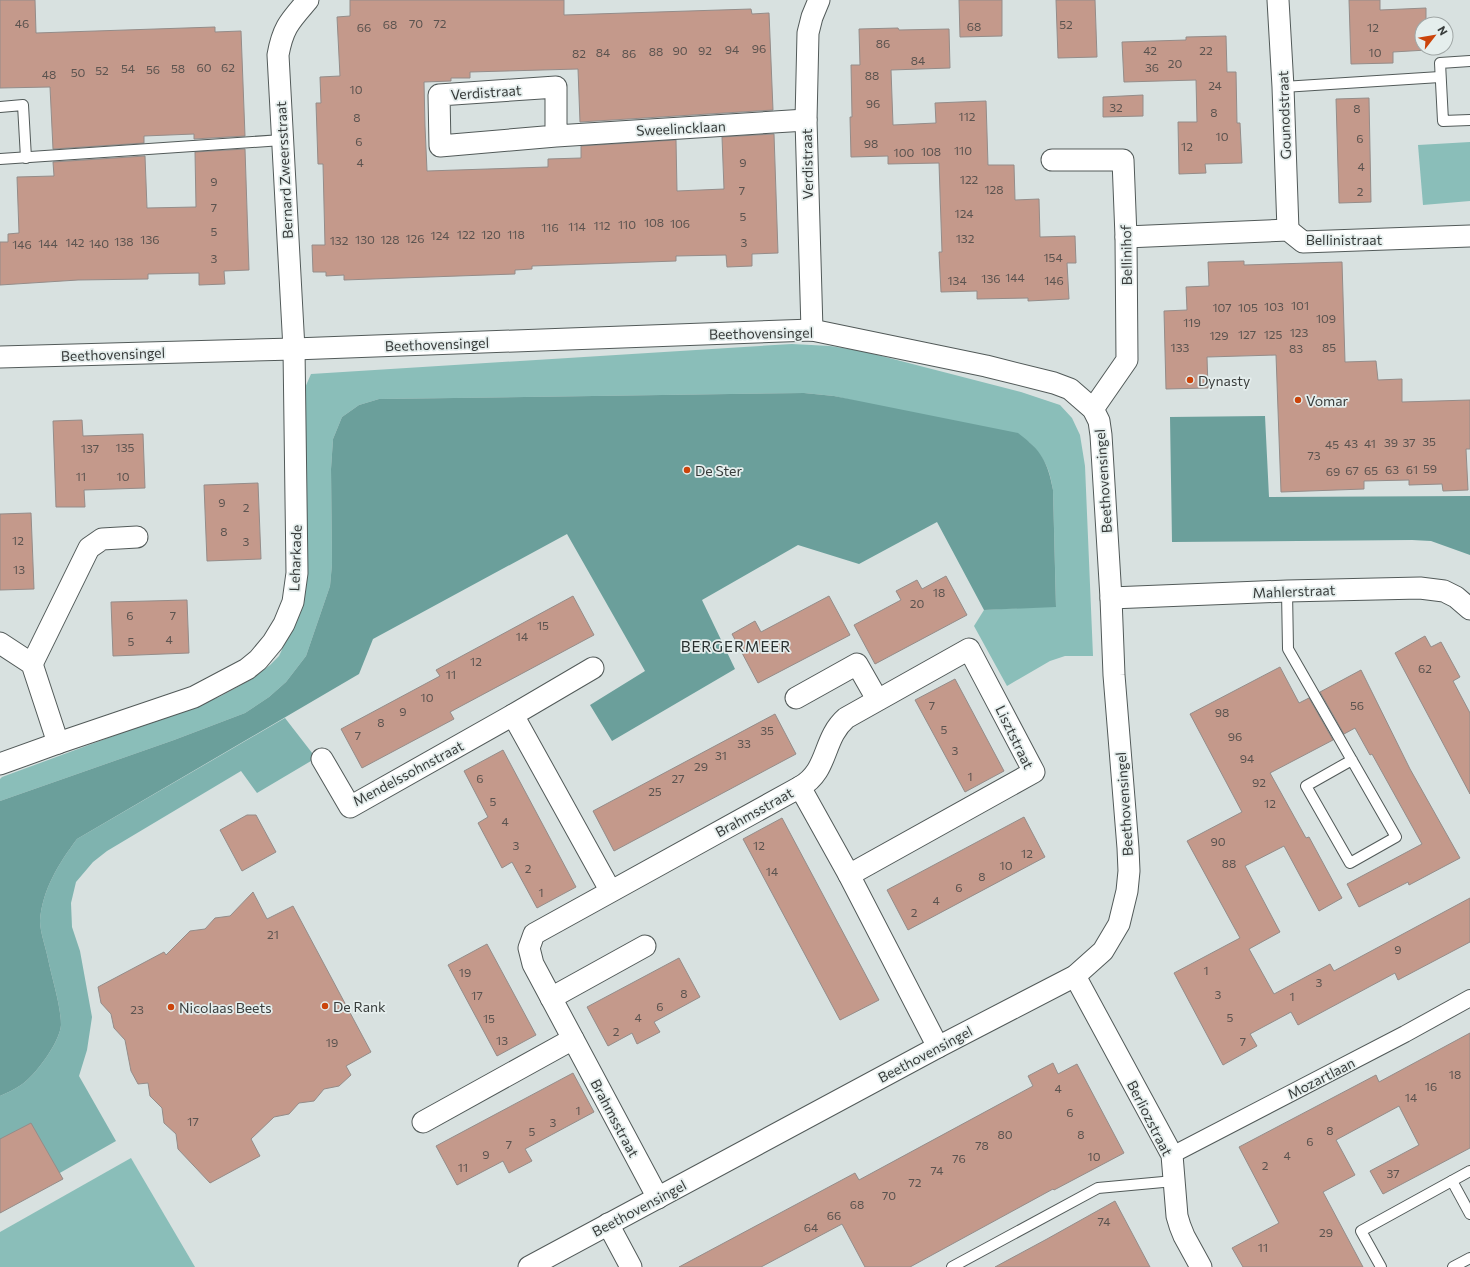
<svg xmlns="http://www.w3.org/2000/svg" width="1470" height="1267" font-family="Commissioner,sans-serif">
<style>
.green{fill:#8abeb9}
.forest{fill:#7fb3af}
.water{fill:#6b9f9b}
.building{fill:#c4998b;stroke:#948c89}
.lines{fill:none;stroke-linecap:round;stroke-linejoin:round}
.service-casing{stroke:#525a59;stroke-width:12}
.pedestrian-casing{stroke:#525a59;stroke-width:18}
.minor-casing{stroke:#525a59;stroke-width:23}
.service{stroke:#fff;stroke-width:10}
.pedestrian{stroke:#fff;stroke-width:16}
.minor{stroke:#fff;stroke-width:21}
.poi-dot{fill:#cb440b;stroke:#e5eeed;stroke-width:1.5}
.labels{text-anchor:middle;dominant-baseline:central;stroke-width:3.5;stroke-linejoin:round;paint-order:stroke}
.number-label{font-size:12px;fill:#5b534f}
.street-label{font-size:14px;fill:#383c3b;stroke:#e5eeed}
.poi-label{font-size:14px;fill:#383c3b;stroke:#e5eeed;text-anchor:start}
.neighbourhood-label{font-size:15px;letter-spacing:1px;fill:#29302f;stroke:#e5eeed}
</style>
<rect width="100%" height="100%" fill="#d8e1e0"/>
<g class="green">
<polygon points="1470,142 1470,201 1423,205 1418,145"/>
<path d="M792 344 830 346 862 351 1021 392 1060 405 1072 418 1080 435 1085 466 1093 656H1065L1050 661 1007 686 974 626 984 610 1056 606 1053 490C1049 466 1045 460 1029 442L834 396 804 393 379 399 359 405 342 417 333 439 331 469 332 564 330 586 306 656 286 682 269 697 245 713 174 740 0 801V779L2 777 219 697 252 679 270 665 279 656 287 639 300 399 311 374Z"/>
<polygon points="131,1158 195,1267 0,1267 0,1232"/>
</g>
<path class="forest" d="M285 718 316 758 257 793 241 771 107 851 93 862 76 882 71 903 72 927 80 951 92 1017 87 1050 79 1076 116 1141 0 1207V1096C7 1093 15 1089 21 1085 35 1076 60 1042 61 1025 61 1006 52 979 48 959 46 948 40 932 40 921 42 890 59 863 77 839Z"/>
<g class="water">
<path d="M804 393 834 396 1018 433C1041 450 1048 462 1053 490L1056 607 984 610 937 522 859 564 798 545 702 600 735 669 612 741 590 705 645 671 567 534 373 639 359 674 77 839C59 863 42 890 40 921 40 932 46 948 48 959 52 979 61 1006 61 1025 60 1042 35 1076 21 1085 15 1089 7 1093 0 1096V801L174 740 245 713 269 697 286 682 306 656 330 586 332 564 331 469 333 439 342 417 359 405 379 399Z"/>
<polygon points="1265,416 1269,497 1470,496 1470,555 1431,541 1412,540 1172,542 1170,417"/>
</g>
<g class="building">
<polygon points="0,0 35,0 36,33 215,27 215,32 241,31 245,136 194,139 194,134 144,136 144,143 53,149 50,87 0,88"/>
<polygon points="350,0 564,0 564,15 751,9 752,14 769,13 773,110 580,122 578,69 470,72 470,78 451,78 451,81 424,82 425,126 427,171 548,167 548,159 581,158 581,146 676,140 677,191 724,189 722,137 774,134 778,253 752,254 752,266 727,267 726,255 676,256 676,261 532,266 532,269 515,270 515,274 344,280 344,275 326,276 326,272 313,272 312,245 325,245 323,164 318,164 316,103 321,103 320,77 340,76 337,17 350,16"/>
<polygon points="959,0 1002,0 1002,36 960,37"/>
<polygon points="1056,0 1095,0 1097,57 1058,58"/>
<polygon points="1349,0 1380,0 1380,10 1426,8 1426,24 1422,24 1422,48 1427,48 1427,50 1393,52 1393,63 1351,64"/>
<polygon points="898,28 899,30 949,29 950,68 891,70 893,125 936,123 935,103 986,101 988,165 1014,165 1015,200 1039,199 1040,237 1075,236 1076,263 1067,263 1069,299 1028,301 1028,298 977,299 977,291 941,292 939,252 942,252 939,163 888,164 888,156 851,157 850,117 852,117 851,65 860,65 859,29"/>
<polygon points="1226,36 1227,72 1236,72 1237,123 1240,123 1242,163 1205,164 1206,173 1179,174 1178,122 1197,122 1196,80 1124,82 1122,42 1186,40 1186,37"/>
<polygon points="1143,95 1143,116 1103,117 1103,97"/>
<polygon points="1369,98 1371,202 1339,203 1336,99"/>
<polygon points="245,149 249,270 224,271 225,284 199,285 199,273 148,274 148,279 78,280 0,285 0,242 8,242 8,234 19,233 17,177 54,176 53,162 145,156 147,208 196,207 195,152"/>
<polygon points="1244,261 1244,265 1342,262 1345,362 1376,361 1378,380 1402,379 1402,402 1470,400 1470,449 1466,449 1468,490 1443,491 1442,484 1409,485 1409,480 1364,481 1364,489 1281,492 1276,355 1207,357 1208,388 1166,389 1164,311 1187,310 1186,287 1209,286 1208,262"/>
<polygon points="82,420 83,436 143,434 145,488 84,490 85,507 56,507 53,421"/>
<polygon points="258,483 261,559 207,561 204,485"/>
<polygon points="31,513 34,589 0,590 0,514"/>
<polygon points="946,576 967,615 875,664 854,625 901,600 896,591 917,580 922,589"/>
<polygon points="573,596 594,635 450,712 454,719 362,768 341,729 440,676 436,670"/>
<polygon points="829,596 850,635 758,683 732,634 755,621 761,632"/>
<polygon points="187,600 189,653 113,656 111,602"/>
<polygon points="1425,636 1431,647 1441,642 1460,677 1453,681 1470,713 1470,794 1395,653"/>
<polygon points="1280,667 1299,703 1309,698 1333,740 1270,773 1306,838 1309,837 1342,898 1319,911 1284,846 1245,866 1280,932 1249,949 1274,994 1330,964 1334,971 1470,898 1470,942 1398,980 1395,973 1298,1025 1291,1012 1250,1034 1257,1046 1223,1065 1174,973 1240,938 1187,841 1242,812 1190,714"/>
<polygon points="1361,670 1410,769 1460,858 1409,885 1408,882 1359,907 1347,884 1422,844 1372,754 1370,755 1355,728 1344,734 1320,692"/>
<polygon points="955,679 1004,771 965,792 915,700"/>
<polygon points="775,714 796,754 614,851 593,811"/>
<polygon points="503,750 576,887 537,908 512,862 502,868 478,823 488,817 464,771"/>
<polygon points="247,815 256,815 276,852 242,871 220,830"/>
<polygon points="1024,817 1045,857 908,930 887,890"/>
<polygon points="782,818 879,1000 840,1020 743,839"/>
<polygon points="253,892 267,919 293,906 371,1052 346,1066 351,1075 339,1086 324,1089 314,1101 299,1103 289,1114 274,1117 251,1139 260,1156 210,1183 178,1149 176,1134 164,1123 162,1108 150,1096 148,1083 138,1084 131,1071 125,1040 114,1028 111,1014 101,1003 98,987 164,952 166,955 190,931 205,929 215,918 230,916"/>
<polygon points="487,944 536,1035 497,1056 448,965"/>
<polygon points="679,958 700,997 654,1022 660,1032 637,1044 632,1033 608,1046 587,1007"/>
<polygon points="1470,1033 1470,1148 1383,1194 1370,1171 1419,1145 1399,1106 1336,1140 1355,1175 1323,1192 1363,1267 1243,1267 1232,1248 1279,1223 1239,1147 1376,1075 1379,1082"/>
<polygon points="1053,1063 1058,1074 1077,1064 1124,1153 1054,1190 1053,1189 910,1267 865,1267 842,1224 761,1267 679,1267 855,1173 859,1180 1033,1086 1028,1076"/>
<polygon points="573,1073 594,1112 525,1149 532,1161 509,1173 503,1161 457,1185 436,1146"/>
<polygon points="31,1123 63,1179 0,1213 0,1139"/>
<polygon points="1115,1201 1150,1267 995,1267 1047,1239"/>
</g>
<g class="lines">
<g class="service-casing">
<g id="service">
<polyline points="1470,61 1440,63 1443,121 1470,120"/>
<polyline points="1283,87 1440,77"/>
<polyline points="0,107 23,105 26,158"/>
<polyline points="0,159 282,140"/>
<polyline points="1287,591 1288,649 1396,837 1350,863 1306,786 1352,760"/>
<polyline points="1452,1181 1470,1214"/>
<polyline points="952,1267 1098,1188 1174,1181"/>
<polyline points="1381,1267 1361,1231 1470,1171"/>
<polyline points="1453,1267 1470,1258"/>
</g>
</g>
<g class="pedestrian-casing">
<polyline id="pedestrian" points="1172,1155 1405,1034 1470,998"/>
</g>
<g class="minor-casing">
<g id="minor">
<polyline points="1278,0 1283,87 1288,230"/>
<polyline points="556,136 556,87 439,95 440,146 556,136 806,120"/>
<polyline points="1052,160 1123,160 1126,237 1127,360 1093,409"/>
<polyline points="1126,237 1288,230 1303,242 1470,236"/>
<polyline points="812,330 806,120 808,33 812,17 819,0"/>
<polyline points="0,357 294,349 812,330 986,366 1054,383 1070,389 1093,409 1099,421 1101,435 1111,598 1114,675 1128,848 1129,871 1127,891 1119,924 1103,951 1075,976 938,1047 529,1267"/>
<polyline points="1111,598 1287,591 1420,588 1444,591 1456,597 1470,609"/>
<polyline points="0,643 32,664 58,743"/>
<polyline points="32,664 89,548 102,539 137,537"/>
<polyline points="593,668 513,715 610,890"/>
<polyline points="796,698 857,664 877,699"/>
<polyline points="322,759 350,807 513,715"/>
<path d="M0 764 58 743 194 697 247 669 258 660 273 642 284 624 293 602 297 573 294 349 278 55C283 27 290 21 308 0"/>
<path d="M800 787C829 771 822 739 846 718L969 649 1034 772 849 875"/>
<polyline points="1075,976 1172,1155 1177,1216 1180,1226 1184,1236 1201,1267"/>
<polyline points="551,998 645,946"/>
<polyline points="423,1122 573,1039"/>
<polyline points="658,1198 533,964 529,948 534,934 800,787 849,875 938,1047"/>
<polyline points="608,1224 631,1267"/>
</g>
</g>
<use href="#service" class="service"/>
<use href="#pedestrian" class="pedestrian"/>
<use href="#minor" class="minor"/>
</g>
<g class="poi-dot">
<circle cx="1190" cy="380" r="4"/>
<circle cx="1298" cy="400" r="4"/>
<circle cx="687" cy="470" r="4"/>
<circle cx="325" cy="1006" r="4"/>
<circle cx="171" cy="1007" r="4"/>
</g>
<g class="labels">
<g class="number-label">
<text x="22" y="23">46</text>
<text x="416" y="23">70</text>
<text x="440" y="23">72</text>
<text x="390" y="24">68</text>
<text x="1066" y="24">52</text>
<text x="974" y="26">68</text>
<text x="364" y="27">66</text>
<text x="1373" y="27">12</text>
<text x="883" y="43">86</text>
<text x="759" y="48">96</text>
<text x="732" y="49">94</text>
<text x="680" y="50">90</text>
<text x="705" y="50">92</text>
<text x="1150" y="50">42</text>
<text x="1206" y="50">22</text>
<text x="656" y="51">88</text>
<text x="603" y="52">84</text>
<text x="1375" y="52">10</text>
<text x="579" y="53">82</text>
<text x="629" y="53">86</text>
<text x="918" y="60">84</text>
<text x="1175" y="63">20</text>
<text x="204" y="67">60</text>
<text x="228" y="67">62</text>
<text x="1152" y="67">36</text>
<text x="128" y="68">54</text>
<text x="178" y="68">58</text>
<text x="153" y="69">56</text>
<text x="102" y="70">52</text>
<text x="78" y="72">50</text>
<text x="49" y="74">48</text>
<text x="872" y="75">88</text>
<text x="1215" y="85">24</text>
<text x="356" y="89">10</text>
<text x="873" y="103">96</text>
<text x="1116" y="107">32</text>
<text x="1357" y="108">8</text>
<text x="1214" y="112">8</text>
<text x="967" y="116">112</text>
<text x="357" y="117">8</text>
<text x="1222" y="136">10</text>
<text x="1360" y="138">6</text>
<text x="359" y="141">6</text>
<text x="871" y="143">98</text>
<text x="1187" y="146">12</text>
<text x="963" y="150">110</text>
<text x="931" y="151">108</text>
<text x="904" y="152">100</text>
<text x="360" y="162">4</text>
<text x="743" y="162">9</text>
<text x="1361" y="166">4</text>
<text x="969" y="179">122</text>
<text x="214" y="181">9</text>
<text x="994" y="189">128</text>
<text x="742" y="190">7</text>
<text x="1360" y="191">2</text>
<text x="214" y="207">7</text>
<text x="964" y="213">124</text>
<text x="743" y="216">5</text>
<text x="654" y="222">108</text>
<text x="680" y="223">106</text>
<text x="627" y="224">110</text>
<text x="602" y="225">112</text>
<text x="577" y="226">114</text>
<text x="550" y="227">116</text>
<text x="214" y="231">5</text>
<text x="466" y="234">122</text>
<text x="491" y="234">120</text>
<text x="516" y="234">118</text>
<text x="440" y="235">124</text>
<text x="415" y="238">126</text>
<text x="965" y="238">132</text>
<text x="150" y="239">136</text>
<text x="365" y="239">130</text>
<text x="390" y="239">128</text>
<text x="339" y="240">132</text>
<text x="124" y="241">138</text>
<text x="75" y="242">142</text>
<text x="744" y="242">3</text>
<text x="48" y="243">144</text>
<text x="99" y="243">140</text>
<text x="22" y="244">146</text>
<text x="1053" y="257">154</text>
<text x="214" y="258">3</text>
<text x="1015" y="277">144</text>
<text x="991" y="278">136</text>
<text x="957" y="280">134</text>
<text x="1054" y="280">146</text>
<text x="1300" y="305">101</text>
<text x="1274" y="306">103</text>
<text x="1222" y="307">107</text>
<text x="1248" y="307">105</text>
<text x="1326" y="318">109</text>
<text x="1192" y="322">119</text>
<text x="1299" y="332">123</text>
<text x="1247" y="334">127</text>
<text x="1273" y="334">125</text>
<text x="1219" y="335">129</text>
<text x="1180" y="347">133</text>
<text x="1329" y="347">85</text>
<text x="1296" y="348">83</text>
<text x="1429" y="441">35</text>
<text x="1391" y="442">39</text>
<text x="1409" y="442">37</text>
<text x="1351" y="443">43</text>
<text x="1370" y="443">41</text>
<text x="1332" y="444">45</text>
<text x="125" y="447">135</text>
<text x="90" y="448">137</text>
<text x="1314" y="455">73</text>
<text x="1430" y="468">59</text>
<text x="1392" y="469">63</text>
<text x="1412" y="469">61</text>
<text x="1352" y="470">67</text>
<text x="1371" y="470">65</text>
<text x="1333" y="471">69</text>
<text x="81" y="476">11</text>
<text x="123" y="476">10</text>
<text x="222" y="502">9</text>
<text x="246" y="507">2</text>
<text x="224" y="531">8</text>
<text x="18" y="540">12</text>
<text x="246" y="541">3</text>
<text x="19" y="569">13</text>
<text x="939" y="592">18</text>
<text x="917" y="603">20</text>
<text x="130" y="615">6</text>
<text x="173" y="615">7</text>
<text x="543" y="625">15</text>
<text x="522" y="636">14</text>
<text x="169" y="639">4</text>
<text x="131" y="641">5</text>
<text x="476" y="661">12</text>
<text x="1425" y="668">62</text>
<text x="451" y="674">11</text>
<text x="427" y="697">10</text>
<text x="932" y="705">7</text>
<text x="1357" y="705">56</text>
<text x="403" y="711">9</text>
<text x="1222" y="712">98</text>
<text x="381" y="722">8</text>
<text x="944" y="729">5</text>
<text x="767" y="730">35</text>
<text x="358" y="735">7</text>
<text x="1235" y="736">96</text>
<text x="744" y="743">33</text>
<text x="955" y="750">3</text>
<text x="721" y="755">31</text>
<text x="1247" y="758">94</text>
<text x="701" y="766">29</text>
<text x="970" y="776">1</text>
<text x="480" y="778">6</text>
<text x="678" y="778">27</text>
<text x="1259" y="782">92</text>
<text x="655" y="791">25</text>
<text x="493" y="801">5</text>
<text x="1270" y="803">12</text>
<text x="505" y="821">4</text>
<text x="1218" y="841">90</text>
<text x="516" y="845">3</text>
<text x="759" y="845">12</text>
<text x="1027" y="853">12</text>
<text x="1229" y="863">88</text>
<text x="1006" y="865">10</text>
<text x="528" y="868">2</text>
<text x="772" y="871">14</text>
<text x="982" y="876">8</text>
<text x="959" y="887">6</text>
<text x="541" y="892">1</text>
<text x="936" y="900">4</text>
<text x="914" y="912">2</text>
<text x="273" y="934">21</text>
<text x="1398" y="949">9</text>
<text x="1206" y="970">1</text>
<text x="465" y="972">19</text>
<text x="1319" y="982">3</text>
<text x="684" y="993">8</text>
<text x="1218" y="994">3</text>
<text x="477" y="995">17</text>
<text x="1292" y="996">1</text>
<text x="660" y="1006">6</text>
<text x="137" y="1009">23</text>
<text x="638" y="1017">4</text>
<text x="1230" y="1017">5</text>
<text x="489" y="1018">15</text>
<text x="616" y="1031">2</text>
<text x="502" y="1040">13</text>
<text x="1243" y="1041">7</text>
<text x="332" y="1042">19</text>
<text x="1455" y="1074">18</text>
<text x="1431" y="1086">16</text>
<text x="1058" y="1088">4</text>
<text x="1411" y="1097">14</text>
<text x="578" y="1110">1</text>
<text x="1070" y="1112">6</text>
<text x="193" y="1121">17</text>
<text x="553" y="1122">3</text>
<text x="1330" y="1130">8</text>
<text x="532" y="1131">5</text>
<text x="1005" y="1134">80</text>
<text x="1081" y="1134">8</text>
<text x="1310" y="1141">6</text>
<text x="509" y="1144">7</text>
<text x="982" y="1145">78</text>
<text x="486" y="1154">9</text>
<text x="1287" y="1155">4</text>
<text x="1094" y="1156">10</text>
<text x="959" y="1158">76</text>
<text x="1265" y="1165">2</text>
<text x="463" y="1167">11</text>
<text x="937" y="1170">74</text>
<text x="1393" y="1173">37</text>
<text x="915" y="1182">72</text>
<text x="889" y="1195">70</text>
<text x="857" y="1204">68</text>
<text x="834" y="1215">66</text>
<text x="1104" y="1221">74</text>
<text x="811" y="1227">64</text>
<text x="1326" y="1232">29</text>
<text x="1263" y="1247">11</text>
</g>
<g class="street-label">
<text transform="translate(486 92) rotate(-4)">Verdistraat</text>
<text transform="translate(1284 115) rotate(-92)">Gounodstraat</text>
<text transform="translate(681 128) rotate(-3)">Sweelincklaan</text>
<text transform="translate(807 164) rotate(-91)">Verdistraat</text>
<text transform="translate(284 170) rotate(-93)">Bernard Zweersstraat</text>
<text x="1344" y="239">Bellinistraat</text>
<text transform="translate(1126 255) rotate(-91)">Bellinihof</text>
<text transform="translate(761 333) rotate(-1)">Beethovensingel</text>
<text transform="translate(437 344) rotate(-2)">Beethovensingel</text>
<text transform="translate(113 354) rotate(-2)">Beethovensingel</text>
<text transform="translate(1103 481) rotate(-94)">Beethovensingel</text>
<text transform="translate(295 558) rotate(-88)">Leharkade</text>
<text transform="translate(1294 591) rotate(-2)">Mahlerstraat</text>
<text transform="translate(1015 737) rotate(64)">Lisztstraat</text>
<text transform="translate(408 773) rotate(-28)">Mendelssohnstraat</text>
<text transform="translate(1124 804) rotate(-94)">Beethovensingel</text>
<text transform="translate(754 812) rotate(-29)">Brahmsstraat</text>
<text transform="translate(925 1054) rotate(-28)">Beethovensingel</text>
<text transform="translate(1321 1078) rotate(-27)">Mozartlaan</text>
<text transform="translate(615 1118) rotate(62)">Brahmsstraat</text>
<text transform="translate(1150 1118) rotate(63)">Berliozstraat</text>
<text transform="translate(639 1208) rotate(-28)">Beethovensingel</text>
</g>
<g class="poi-label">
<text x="1198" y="380">Dynasty</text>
<text x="1306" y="400">Vomar</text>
<text x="695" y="470">De Ster</text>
<text x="333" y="1006">De Rank</text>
<text x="179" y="1007">Nicolaas Beets</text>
</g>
<g class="neighbourhood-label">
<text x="736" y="646">BERGERMEER</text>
</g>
</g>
<g transform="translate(1434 36) rotate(59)"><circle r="19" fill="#e5eeed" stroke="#a0a7a6"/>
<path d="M0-3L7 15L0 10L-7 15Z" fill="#cb440b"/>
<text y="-6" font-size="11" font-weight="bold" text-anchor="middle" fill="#383c3b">N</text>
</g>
</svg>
